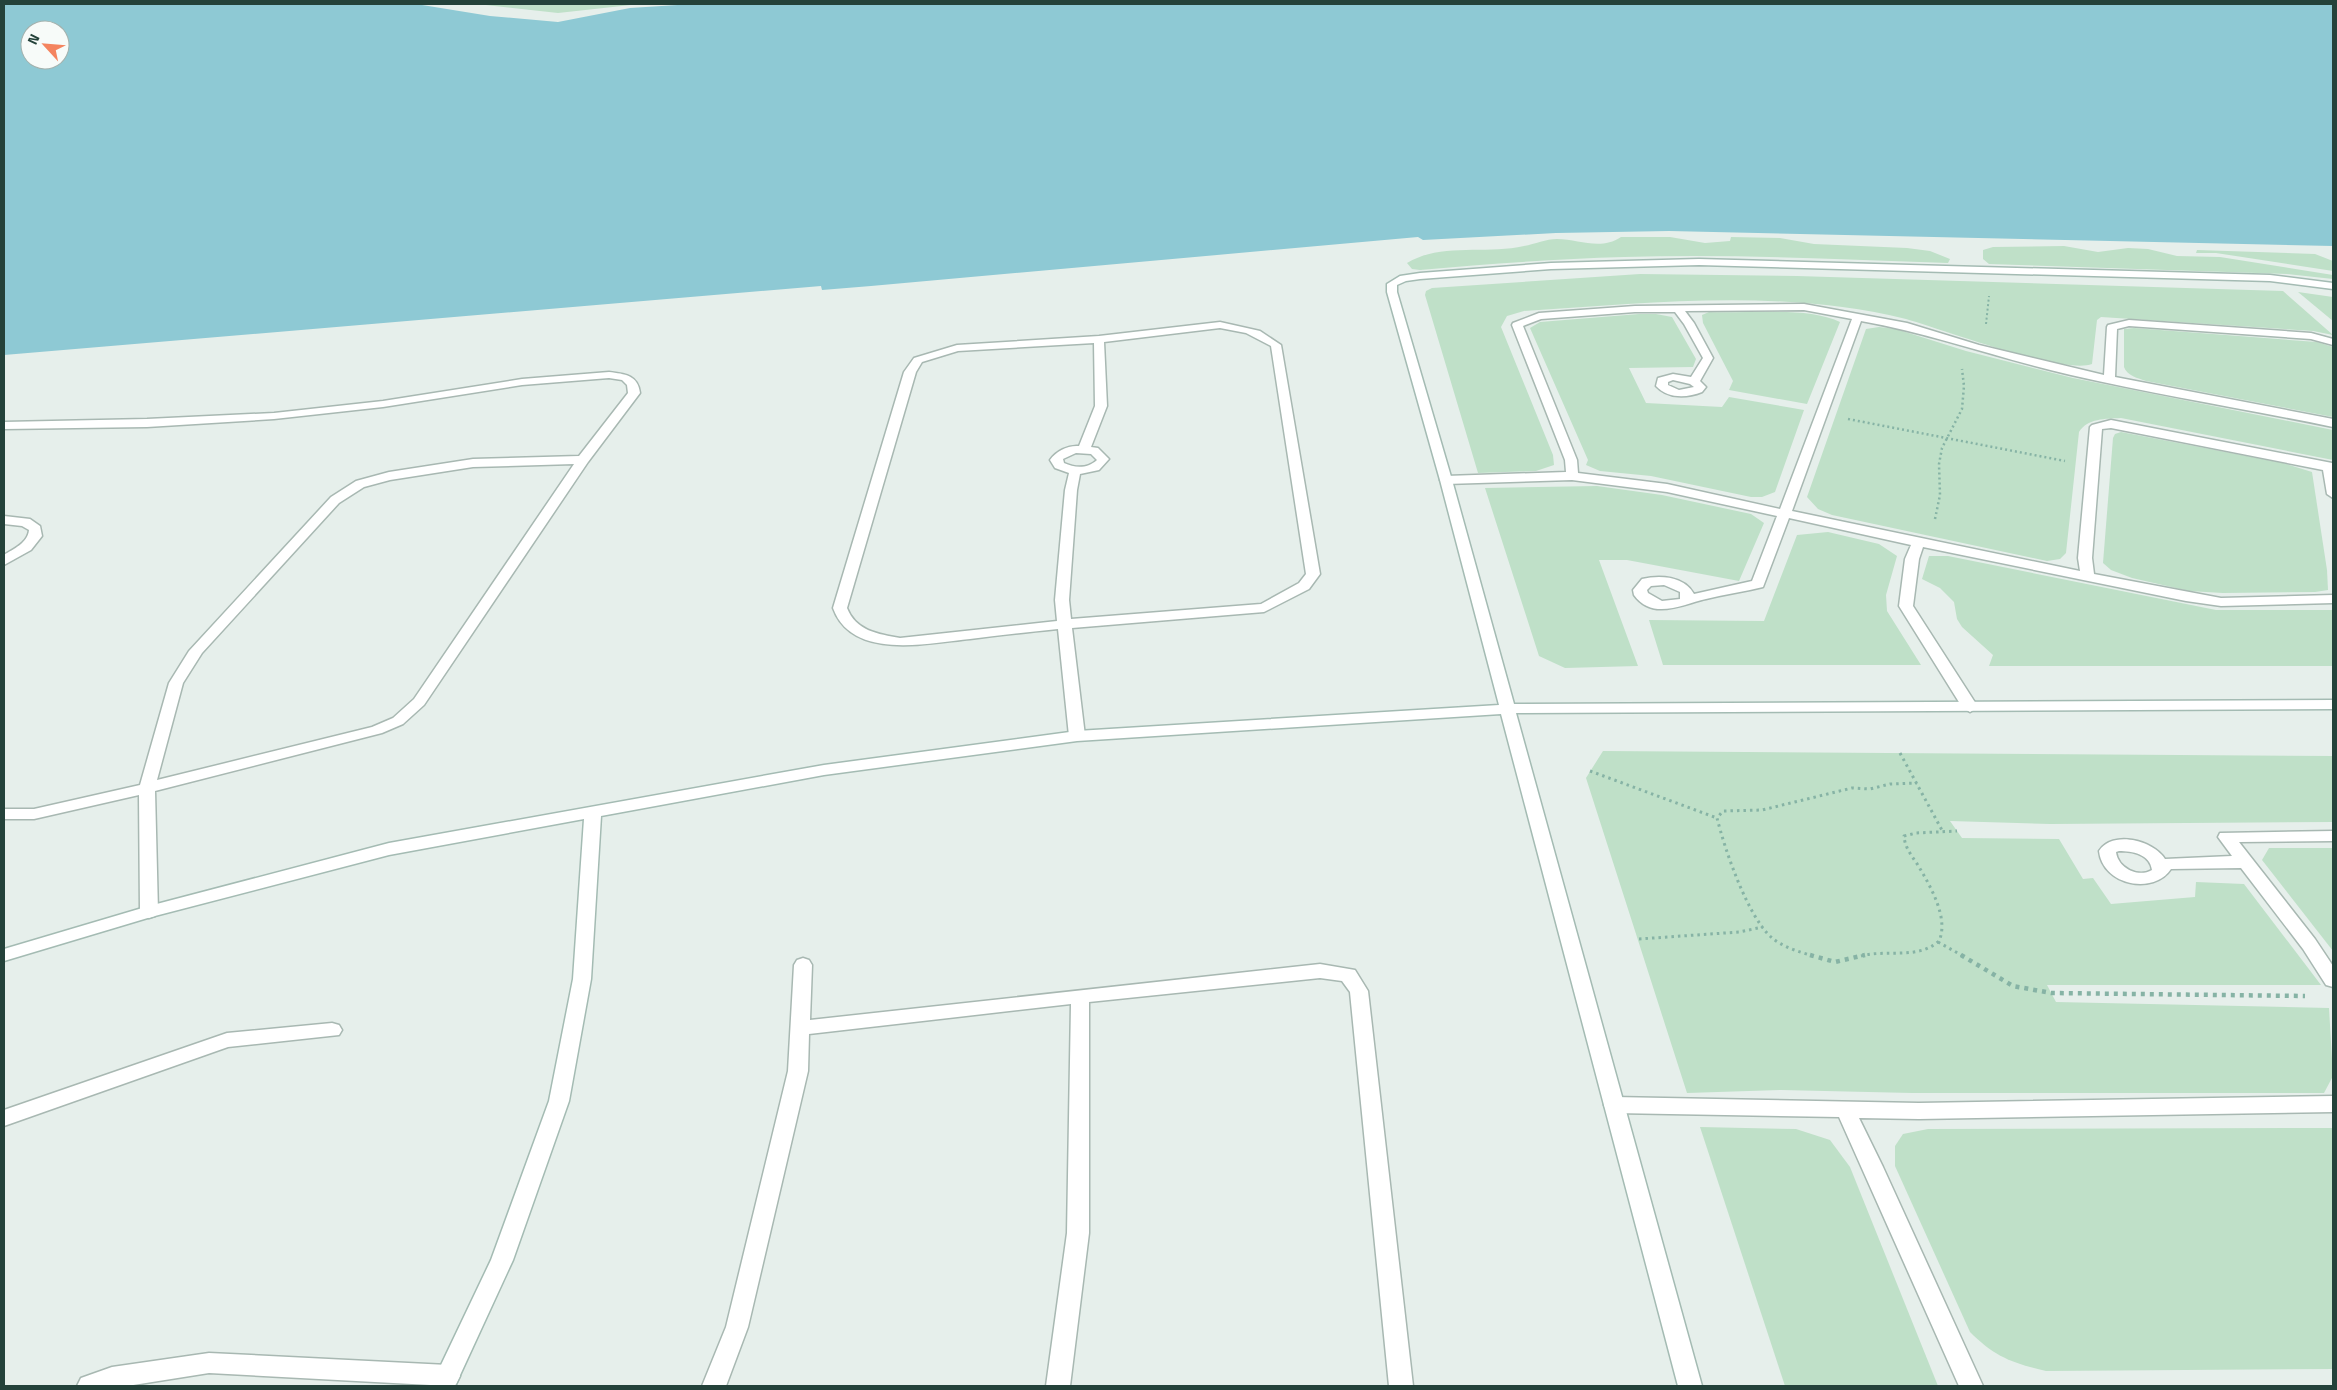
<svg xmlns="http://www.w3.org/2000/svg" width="2337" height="1390" font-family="'Titillium Web',sans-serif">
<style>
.green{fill:#bfe0c8}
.water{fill:#8ec9d4;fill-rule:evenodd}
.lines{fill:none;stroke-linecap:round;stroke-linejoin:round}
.street-casing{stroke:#a8b8b2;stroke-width:3}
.secondary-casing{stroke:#a4bbb3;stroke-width:3}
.path-far3{stroke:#86b3a5;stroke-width:2;stroke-dasharray:2 2.5;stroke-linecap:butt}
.path-far2{stroke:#86b3a5;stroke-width:2.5;stroke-dasharray:2 3;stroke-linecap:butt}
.path-far1{stroke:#86b3a5;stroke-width:3;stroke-dasharray:2.5 4;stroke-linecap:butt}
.path{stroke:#86b3a5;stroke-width:4.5;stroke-dasharray:4 5;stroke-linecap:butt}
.street{fill:#fff;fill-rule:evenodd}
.secondary{fill:#fff;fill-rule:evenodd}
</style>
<rect width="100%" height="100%" fill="#e6efeb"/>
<g class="green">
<polygon points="477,4 640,4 558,13"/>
<path d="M1621 237H1670L1705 243 1730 241 1731 237 1780 238 1814 244 1907 248 1930 251 1950 259 1948 263C1840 259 1732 254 1624 257 1555 259 1488 264 1420 270L1412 269 1407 263C1442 242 1485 255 1524 246 1535 244 1546 239 1557 239 1579 239 1600 251 1621 237Z"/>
<polygon points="2064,246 2098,252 2128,248 2148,249 2177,256 2220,257 2333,275 2333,279 2287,274 1989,264 1983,259 1983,250 1993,247"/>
<polygon points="2197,250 2315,254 2333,261 2333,271 2216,253 2196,253"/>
<path d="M1640 274 1797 276 2283 291 2333 335 2313 331 2101 317 2097 320 2092 364C2063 375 1942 329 1906 319 1781 288 1650 303 1524 311L1507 316 1501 327 1553 455 1554 465 1536 471 1478 473 1425 295 1426 291 1432 288Z"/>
<polygon points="2298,292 2333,297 2333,321"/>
<path d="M1709 312C1747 314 1807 306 1840 322L1807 404 1729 390 1733 381 1703 323 1702 315Z"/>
<polygon points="1639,314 1656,314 1672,317 1696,359 1693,367 1629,368 1646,403 1722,407 1729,397 1804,410 1775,492 1762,497 1751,497 1651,476 1600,471 1586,465 1588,460 1530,328 1540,322"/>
<path d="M1879 327 1896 329 1966 351 2073 378 2333 430V460L2121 418C2105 419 2088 418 2079 432L2066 553 2060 559 2047 561 1832 515 1818 509 1807 497 1866 329Z"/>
<path d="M2134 328 2317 342 2333 347V417L2146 381C2138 378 2127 376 2124 367V329Z"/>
<polygon points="2121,432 2283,463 2312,472 2327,570 2328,590 2315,592 2223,593 2189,591 2132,578 2111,570 2103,563 2113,438 2115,434"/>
<polygon points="1597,486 1662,495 1751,514 1764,523 1739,581 1627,560 1599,560 1638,666 1565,668 1539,656 1485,488"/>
<polygon points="1828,532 1879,544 1897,556 1886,595 1887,611 1921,665 1663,665 1649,620 1764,621 1797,535"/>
<polygon points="1929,556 1948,556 2216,610 2333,610 2333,666 1989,666 1993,655 1962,627 1957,619 1954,602 1940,588 1922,579"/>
<polygon points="1603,751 2333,756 2333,822 2050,824 1950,821 1962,838 2059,839 2083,879 2093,878 2111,904 2195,897 2196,882 2244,884 2321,985 2047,985 2056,1002 2329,1008 2333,1076 2324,1093 1912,1093 1781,1090 1687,1093 1586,778"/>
<polygon points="2269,848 2333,848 2333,951 2262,860"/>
<polygon points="1700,1127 1796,1129 1830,1140 1850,1167 1938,1386 1785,1386"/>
<path d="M2333 1128V1369L2046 1371C2012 1363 1995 1357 1970 1332L1895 1166V1146L1903 1134 1928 1129Z"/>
</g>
<path class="water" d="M4 4H416L490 16 558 22 630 8 693 4H2333V246L1669 231 1556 233 1423 240 1418 237 871 286 822 290 821 286 4 355ZM30 30H60V60H30Z"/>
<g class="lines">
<g class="street-casing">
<g id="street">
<path d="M1804 304 1907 323 1979 345 2104 375 2107 327 2108 325 2129 320 2311 333 2333 339V345L2311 339 2129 326 2117 329 2115 377 2333 419V427C2246 409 2158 395 2071 375 2001 359 1933 334 1861 321L1792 511 2080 571 2078 558 2090 427 2092 425 2111 420 2332 463 2333 498 2327 494 2323 470 2111 428 2102 429 2092 558 2094 574 2221 598 2333 595V603L2221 606 2186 601 1923 547 1919 559 1913 606 1978 707 1970 712 1962 707 1899 606 1905 559 1911 545 1789 518 1763 587C1744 592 1725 594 1706 599 1683 604 1653 621 1634 595L1633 590 1642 579C1660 575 1684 576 1694 594L1752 581 1777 516 1667 492 1572 480 1446 484 1440 480 1446 476 1566 472 1565 460 1512 325 1513 323 1539 313 1635 306ZM1804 310 1852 319 1780 509 1667 484 1578 473 1577 460 1523 326 1541 319 1635 312H1675L1684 324 1703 358 1691 377 1673 374 1658 378 1656 386C1668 399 1687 398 1702 392L1706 387 1700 381 1713 358 1694 323 1685 311ZM1673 380 1690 384 1694 387 1679 390 1668 385V382ZM1664 585 1680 592V599L1662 601 1648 593 1647 590 1651 586Z"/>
<path d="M1220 322 1260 331 1281 345 1320 574 1309 589 1264 612 1072 628 1085 736 1082 739H1072L1069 736 1058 629C1029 632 1000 635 970 639 928 643 852 661 833 608L904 372 914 358 957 345 1099 336ZM1220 328 1246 333 1271 346 1306 574 1299 583 1261 604 1071 619 1069 600 1077 490 1080 474 1099 470 1109 459 1098 448 1091 447 1107 406 1104 342ZM1094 343 1095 406 1079 446C1068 445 1056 451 1050 460L1055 468 1069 473 1065 490 1055 600 1057 621 900 638C878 634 856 631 847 608L916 372 922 362 958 351ZM1076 453 1091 454 1097 460C1087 469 1075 468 1064 463L1063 459Z"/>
<path d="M609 372C625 374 638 375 640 393L588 462 424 705 403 724 382 733 155 791 158 912 155 916 149 918 143 916 140 912 139 795 34 819H4V809H34L140 785 169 683 189 651 331 497 356 481 389 472 473 459 579 456 628 393 627 385 622 380 609 378 522 385 383 407 274 419 147 427 4 429V422L147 419 274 413 383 401 522 379ZM574 464 414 699 393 718 372 727 157 780 183 683 202 653 339 503 364 487 390 480 473 467Z"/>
<path d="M4 516 30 519 40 526 42 536 31 550 4 565V555C13 549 28 543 29 530L22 526 4 524Z"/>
<path d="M2333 831V841L2239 842 2315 939 2333 966V987L2326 985 2303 949 2241 868 2171 869C2154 895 2103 886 2099 851 2112 830 2153 840 2165 859L2232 856 2218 837 2220 833ZM2119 851C2132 851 2150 854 2152 870 2138 878 2118 868 2116 852Z"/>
<polygon points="803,958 809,960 812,965 810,1020 1320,964 1355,970 1368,991 1413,1386 1389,1386 1350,992 1342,981 1320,978 1089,1002 1089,1233 1070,1386 1046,1386 1067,1233 1071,1004 809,1034 808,1071 748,1327 726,1386 702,1386 726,1327 788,1071 794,965 797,960"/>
<polygon points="332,1023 339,1025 342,1030 339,1035 228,1047 4,1126 4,1110 227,1033"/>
<polygon points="2333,1096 2333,1112 1919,1119 1859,1118 1883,1167 1983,1386 1959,1386 1839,1117 1614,1113 1607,1111 1604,1105 1607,1099 1614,1097 1919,1103"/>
<polygon points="209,1353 448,1365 456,1368 460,1376 456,1384 449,1386 209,1373 127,1386 77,1386 81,1378 112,1367"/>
</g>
</g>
<g class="secondary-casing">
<polygon id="secondary" points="1699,259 2270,275 2333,283 2333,289 2270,281 1699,265 1551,269 1420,279 1406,281 1397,285 1397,292 1452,480 1514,704 2333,700 2333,709 1516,713 1702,1386 1678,1386 1501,714 1077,741 824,775 601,816 591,979 569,1101 513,1260 455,1386 431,1386 491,1260 549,1101 573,979 584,819 389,855 151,917 4,961 4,949 149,906 389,843 824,765 1077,731 1499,705 1440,480 1387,292 1387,284 1400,276 1420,273 1551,263"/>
</g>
<polyline class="path-far3" points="1986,324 1989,296"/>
<g class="path-far2">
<polyline points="1848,419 2065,461"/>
<polyline points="1935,519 1940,495 1939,464 1942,448 1962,409 1964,386 1962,369"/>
</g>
<g class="path-far1">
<polyline points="1900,753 1943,832"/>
<polyline points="1590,771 1717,818"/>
<polyline points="1639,939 1739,932 1763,927"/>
<polyline points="1938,942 1963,956"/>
<path d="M1813 956C1800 952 1782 947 1771 937 1747 915 1725 850 1717 818L1723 811 1762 810 1852 788 1870 789 1890 784 1917 783"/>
<path d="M1861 956C1887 949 1918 960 1939 941 1949 919 1931 887 1919 867 1913 857 1905 849 1904 836L1916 833 1957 831"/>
</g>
<g class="path">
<polyline points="1810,955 1835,962 1865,955"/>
<polyline points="1961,955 2013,986 2051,993 2305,996"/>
</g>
<use href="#street" class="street"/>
<use href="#secondary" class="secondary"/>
</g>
<rect width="2337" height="1390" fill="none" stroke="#24423a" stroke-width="10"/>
<g transform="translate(45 45) rotate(296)"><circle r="24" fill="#f7fbf9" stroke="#a3b1ad"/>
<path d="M0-4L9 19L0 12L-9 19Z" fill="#f4845f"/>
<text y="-8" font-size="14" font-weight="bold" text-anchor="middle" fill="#24423a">N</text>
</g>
</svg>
